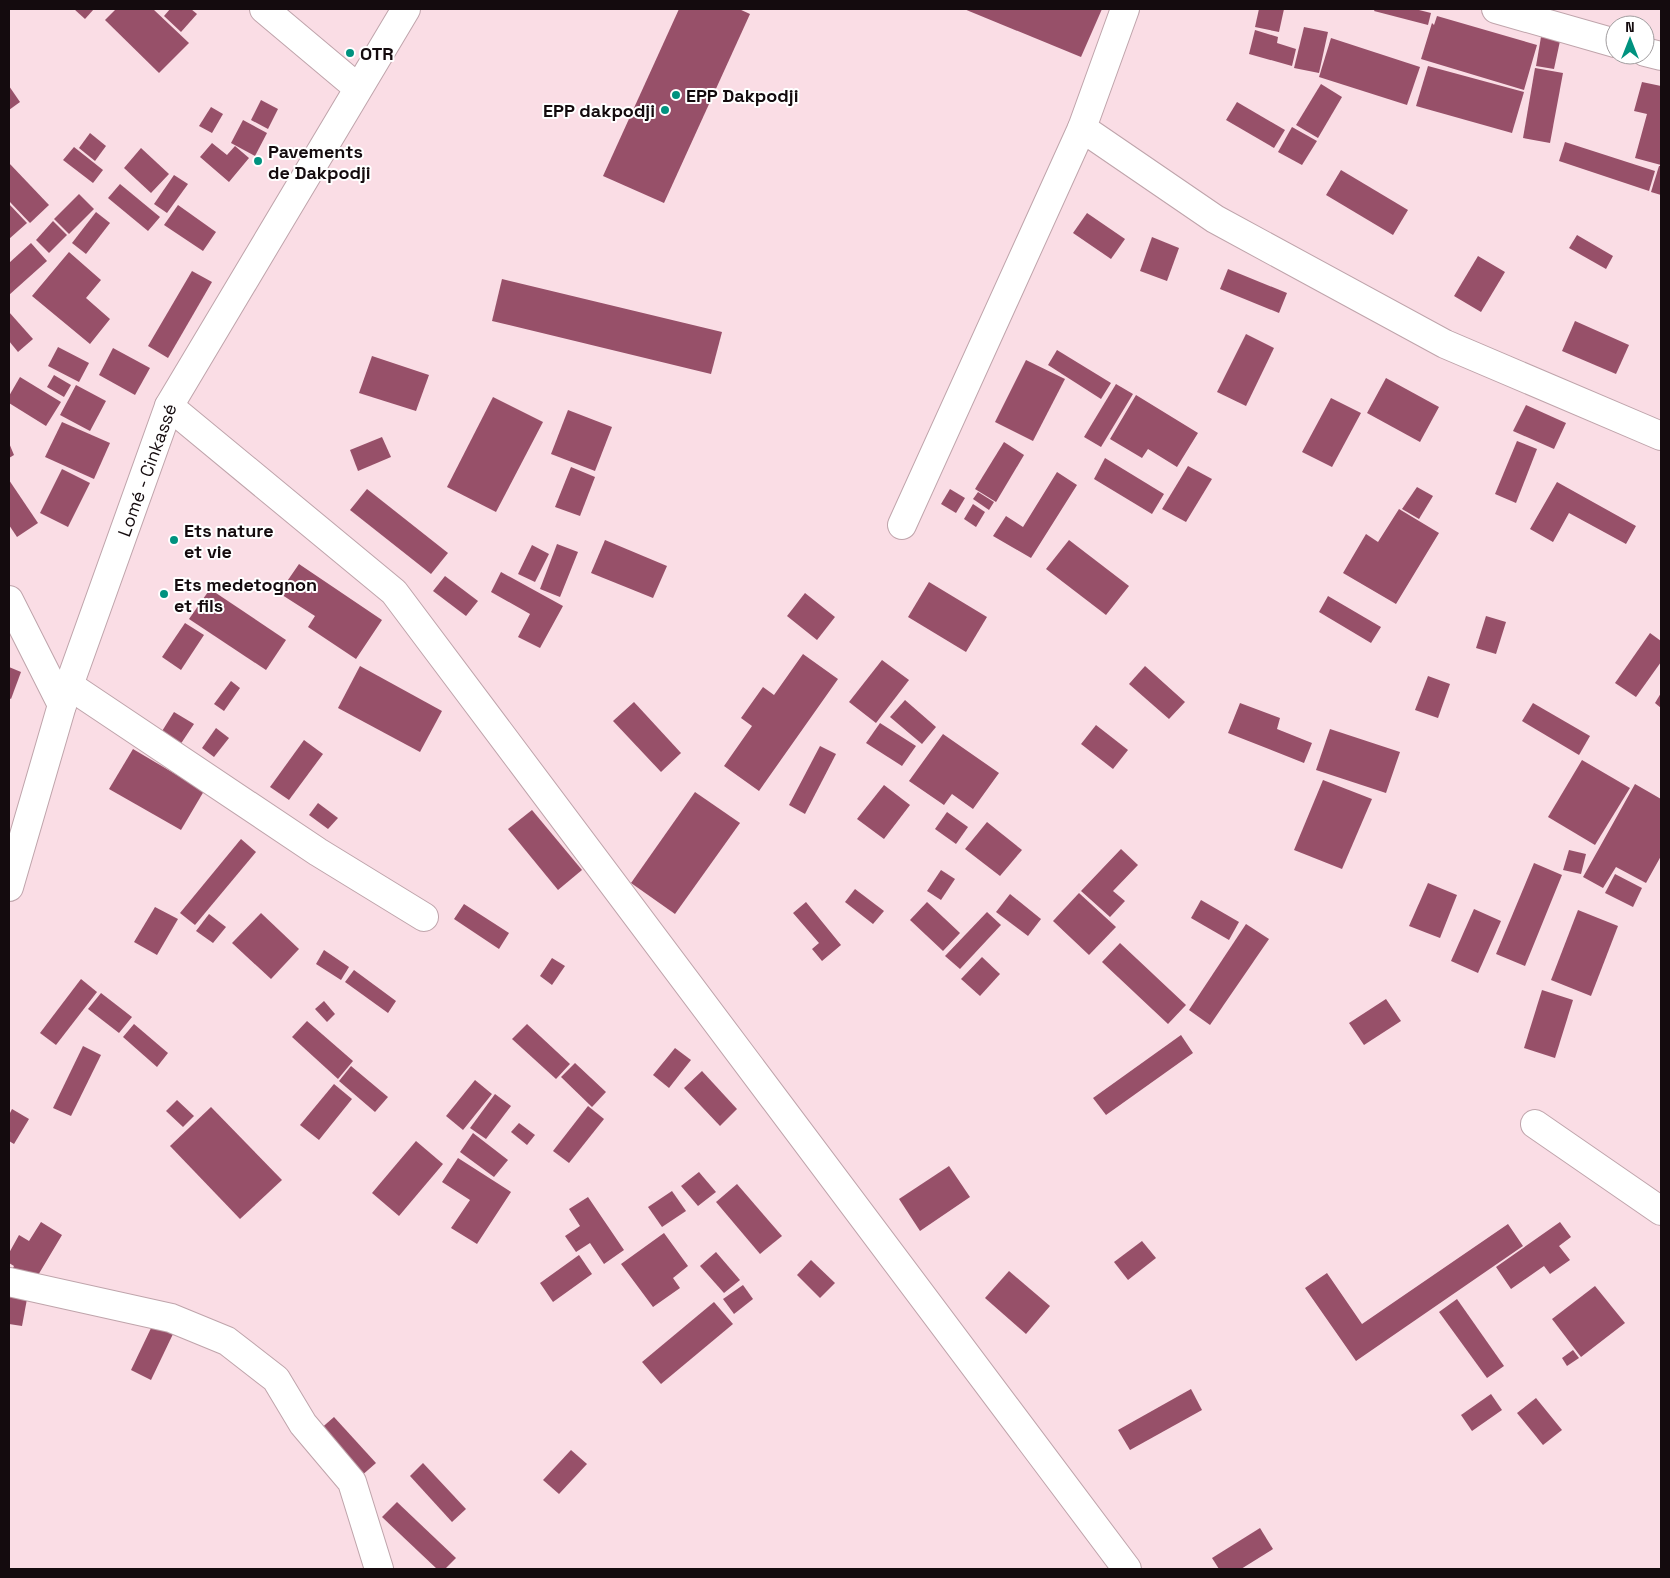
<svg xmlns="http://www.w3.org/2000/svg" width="1670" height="1578" font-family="'Space Grotesk',sans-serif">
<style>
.building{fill:#975069}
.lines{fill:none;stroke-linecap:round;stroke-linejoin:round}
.minor-casing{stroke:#bfa4ab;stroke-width:30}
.highway-casing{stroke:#bfa4ab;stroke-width:30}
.minor{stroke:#fff;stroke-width:28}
.highway{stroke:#fff;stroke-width:28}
.poi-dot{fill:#00927f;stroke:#fff;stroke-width:2}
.labels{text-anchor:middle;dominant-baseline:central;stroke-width:4;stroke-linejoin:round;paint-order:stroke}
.poi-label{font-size:18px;font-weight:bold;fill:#140b0e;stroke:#fff;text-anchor:start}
.street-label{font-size:18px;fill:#140b0e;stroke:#fff}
</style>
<rect width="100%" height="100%" fill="#fadde5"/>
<g class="building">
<polygon points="74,9 94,9 85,19"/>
<polygon points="116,9 153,9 189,43 159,73 105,20"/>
<polygon points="170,9 191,9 197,14 181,32 164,16"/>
<polygon points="679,9 739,9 750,14 664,203 603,176"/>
<polygon points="964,9 1102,9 1081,57"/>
<polygon points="1259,9 1284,9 1279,32 1255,27"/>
<polygon points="1375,9 1415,9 1431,13 1428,25 1374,11"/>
<polygon points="1437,16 1537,45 1524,90 1421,59 1432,23 1434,25"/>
<polygon points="1304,27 1328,32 1319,73 1294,68"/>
<polygon points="1255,30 1278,37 1277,43 1296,49 1292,66 1249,54"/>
<polygon points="1541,37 1560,41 1554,69 1536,66"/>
<polygon points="1331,38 1420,67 1407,105 1319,77"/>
<polygon points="1428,66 1524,92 1512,133 1416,106"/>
<polygon points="1535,68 1563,73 1550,143 1523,138"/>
<polygon points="1642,82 1661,86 1661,165 1635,158 1647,114 1634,111"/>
<polygon points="1321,84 1342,97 1318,138 1296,125"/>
<polygon points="9,86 20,102 9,110"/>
<polygon points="261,100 278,109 268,129 251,120"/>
<polygon points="1237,102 1285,130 1274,148 1226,120"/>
<polygon points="211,107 223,114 212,133 199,126"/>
<polygon points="243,120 267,133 255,156 231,143"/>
<polygon points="1292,127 1317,141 1302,165 1278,152"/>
<polygon points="90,133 106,146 95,161 79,148"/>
<polygon points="1565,142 1655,171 1649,191 1559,161"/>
<polygon points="212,143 227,155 235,146 249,158 229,182 200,157"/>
<polygon points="74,147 103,170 93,183 63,160"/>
<polygon points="141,148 169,174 151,193 124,168"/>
<polygon points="9,163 49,205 30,223 9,201"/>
<polygon points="1659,166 1661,166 1661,195 1651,192"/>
<polygon points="1341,170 1408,210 1393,235 1326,195"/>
<polygon points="174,175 188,184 167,213 154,204"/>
<polygon points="120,184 160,217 148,231 108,198"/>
<polygon points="79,194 94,209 69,234 54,219"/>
<polygon points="9,204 27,223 9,239"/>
<polygon points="178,205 216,232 203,251 164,225"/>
<polygon points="96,212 110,223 86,254 72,243"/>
<polygon points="1087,213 1125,239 1111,259 1073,233"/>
<polygon points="53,221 67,235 49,253 36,240"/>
<polygon points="1577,235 1613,256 1606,269 1569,248"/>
<polygon points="1152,237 1179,248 1167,281 1140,271"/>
<polygon points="31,243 47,261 9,295 9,263"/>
<polygon points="69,252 101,280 86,298 110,319 90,344 32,296"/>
<polygon points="1478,256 1505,272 1481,312 1454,296"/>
<polygon points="1228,269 1287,293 1279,313 1220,289"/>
<polygon points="192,271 212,282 168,358 148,346"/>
<polygon points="502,279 722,332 711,374 492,321"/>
<polygon points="9,312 33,339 18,352 9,341"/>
<polygon points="1575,321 1629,345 1616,374 1562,351"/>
<polygon points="1246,334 1274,348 1246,406 1217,392"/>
<polygon points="58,347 89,363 79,382 48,366"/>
<polygon points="113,348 150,368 135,395 99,375"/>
<polygon points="1057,350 1111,383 1101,399 1048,365"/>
<polygon points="372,356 429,375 416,411 359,393"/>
<polygon points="1026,360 1065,379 1033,441 995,422"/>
<polygon points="54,375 71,385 64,397 47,387"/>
<polygon points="20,377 61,402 46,426 9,403 9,396"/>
<polygon points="1386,378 1439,407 1420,442 1367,413"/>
<polygon points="1116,384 1133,394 1101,447 1084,437"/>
<polygon points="76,385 106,401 90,431 60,415"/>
<polygon points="1136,395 1198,433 1177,467 1148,449 1142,458 1110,439"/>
<polygon points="493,397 543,422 496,512 447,487"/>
<polygon points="1331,398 1361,413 1332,467 1302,452"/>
<polygon points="1526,405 1566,423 1554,449 1513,431"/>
<polygon points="568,410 612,427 595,471 551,454"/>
<polygon points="62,422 110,443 94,479 45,457"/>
<polygon points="382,437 391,457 358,471 350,450"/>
<polygon points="1517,441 1537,449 1516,503 1495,494"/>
<polygon points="1004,442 1024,455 996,502 975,489"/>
<polygon points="9,443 14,455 9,458"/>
<polygon points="1105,458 1164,494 1152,514 1094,479"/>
<polygon points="1188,466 1212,479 1186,522 1162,509"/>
<polygon points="571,467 595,477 580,516 555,507"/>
<polygon points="62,469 90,483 68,527 40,513"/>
<polygon points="1057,472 1077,485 1031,558 993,536 1006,516 1023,527"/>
<polygon points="9,480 38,523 17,537 9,525"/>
<polygon points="1557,482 1636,526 1626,544 1569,513 1553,542 1530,529"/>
<polygon points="1417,487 1433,496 1419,519 1402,509"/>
<polygon points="367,489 448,553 431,574 350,510"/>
<polygon points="950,489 965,498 956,513 941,504"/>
<polygon points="978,492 994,502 989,510 973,499"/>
<polygon points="973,504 985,512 976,527 964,519"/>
<polygon points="1399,509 1439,533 1396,604 1343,573 1366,534 1378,542"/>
<polygon points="605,540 667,566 653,598 591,573"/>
<polygon points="1069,540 1129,586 1106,615 1046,569"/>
<polygon points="557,544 578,552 560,597 540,589"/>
<polygon points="532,545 549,554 535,582 518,574"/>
<polygon points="299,564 382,620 356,659 308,627 315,616 279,593"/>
<polygon points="501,572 563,606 540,648 518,637 530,614 491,592"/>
<polygon points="445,576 478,601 466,616 433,591"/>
<polygon points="929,582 987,617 966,652 908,617"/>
<polygon points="210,589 286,640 266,670 189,619"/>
<polygon points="805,593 835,617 817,640 787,616"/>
<polygon points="1328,596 1381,627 1371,643 1319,612"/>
<polygon points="1486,616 1506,622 1496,654 1476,648"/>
<polygon points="185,623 204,635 181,670 162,657"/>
<polygon points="1650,633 1661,641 1661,662 1636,697 1615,683"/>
<polygon points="803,654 838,679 759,791 724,766 752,726 741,718 763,687 774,695"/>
<polygon points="882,660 909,680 876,723 849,702"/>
<polygon points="360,666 442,711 420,752 338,708"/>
<polygon points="1145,666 1185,702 1169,719 1129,684"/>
<polygon points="9,667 21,672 11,699 9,698"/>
<polygon points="1428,676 1450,684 1438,718 1415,710"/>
<polygon points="231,681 240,688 224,711 214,704"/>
<polygon points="1661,693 1661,708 1655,703"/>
<polygon points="905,700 936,727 922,744 890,717"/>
<polygon points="634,702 681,753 661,772 613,721"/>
<polygon points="1240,703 1280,718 1277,729 1312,743 1304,763 1228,733"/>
<polygon points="1533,703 1590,736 1579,755 1522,721"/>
<polygon points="174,712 194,724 178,748 159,736"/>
<polygon points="880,723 916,746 902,766 866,743"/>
<polygon points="1096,725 1128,750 1113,769 1081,744"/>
<polygon points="216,728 229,738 214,757 202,748"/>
<polygon points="1330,729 1400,752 1386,793 1316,770"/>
<polygon points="943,734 999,773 973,809 952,794 944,805 909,781"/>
<polygon points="304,740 323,754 289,800 270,787"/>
<polygon points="820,746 836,754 805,814 789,805"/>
<polygon points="133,749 204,791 181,830 109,789"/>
<polygon points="1582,760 1630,788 1595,845 1548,817"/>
<polygon points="1323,780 1372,799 1342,869 1294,850"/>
<polygon points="1635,784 1661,799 1661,856 1646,883 1616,867 1603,888 1583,877"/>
<polygon points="884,785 910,805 884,839 857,819"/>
<polygon points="695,792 740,823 675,914 631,883"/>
<polygon points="318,803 338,818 328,829 309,815"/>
<polygon points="532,810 582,870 558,890 508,829"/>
<polygon points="947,812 968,827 956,844 935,829"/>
<polygon points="987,822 1022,850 1000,876 965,849"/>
<polygon points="241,839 256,852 195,925 180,913"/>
<polygon points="1121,849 1138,865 1113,891 1125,901 1110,917 1081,891"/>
<polygon points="1569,850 1586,854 1581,874 1563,870"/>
<polygon points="1534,863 1562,875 1525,966 1496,954"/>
<polygon points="941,870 955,879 941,900 927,891"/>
<polygon points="1615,874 1642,888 1633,907 1605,893"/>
<polygon points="1428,883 1457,895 1440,938 1409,926"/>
<polygon points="855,889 884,911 873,924 845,902"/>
<polygon points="1079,893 1116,927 1089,955 1053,921"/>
<polygon points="1010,894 1041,919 1028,936 996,912"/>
<polygon points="1201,900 1239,922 1229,940 1191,918"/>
<polygon points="806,902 841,945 822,961 812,949 819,943 793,913"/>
<polygon points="927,902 960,933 943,951 910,920"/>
<polygon points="464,904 509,933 499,949 454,919"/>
<polygon points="155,907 178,919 157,955 134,942"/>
<polygon points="1474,909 1501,921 1478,973 1451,961"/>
<polygon points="1578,910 1618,926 1591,996 1551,980"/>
<polygon points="987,912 1001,925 960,969 945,956"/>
<polygon points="261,913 299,949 271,979 232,943"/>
<polygon points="209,914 226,927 213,943 196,931"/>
<polygon points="1246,924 1269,939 1210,1025 1189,1010"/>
<polygon points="1120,943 1186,1005 1168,1024 1102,962"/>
<polygon points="324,950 349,967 341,980 316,964"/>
<polygon points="982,957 1000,974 980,996 961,979"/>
<polygon points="552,958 565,966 552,985 540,976"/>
<polygon points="354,970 396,1001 388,1013 345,982"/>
<polygon points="81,979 97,992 56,1045 40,1033"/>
<polygon points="1542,990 1573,1000 1555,1058 1524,1048"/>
<polygon points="101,993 132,1017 119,1033 88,1009"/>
<polygon points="1386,999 1401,1021 1364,1045 1349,1023"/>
<polygon points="324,1001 335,1014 327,1022 315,1009"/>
<polygon points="307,1021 353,1061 338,1079 292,1037"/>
<polygon points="134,1024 168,1053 157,1067 123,1037"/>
<polygon points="527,1024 570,1064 556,1079 512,1039"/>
<polygon points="1181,1035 1193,1053 1106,1115 1093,1098"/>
<polygon points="83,1046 101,1055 71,1116 53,1108"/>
<polygon points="675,1048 691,1060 669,1088 653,1075"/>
<polygon points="575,1063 606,1092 592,1107 561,1077"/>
<polygon points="351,1066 388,1097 375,1112 339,1081"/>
<polygon points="702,1071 737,1109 720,1126 684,1088"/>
<polygon points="475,1080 492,1094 463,1130 446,1116"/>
<polygon points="334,1084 352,1099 319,1140 300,1125"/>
<polygon points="495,1094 511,1106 486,1139 470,1128"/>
<polygon points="177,1100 194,1116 183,1127 166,1111"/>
<polygon points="588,1106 604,1119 569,1163 553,1151"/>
<polygon points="211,1107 282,1180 240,1219 170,1146"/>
<polygon points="12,1109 29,1119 14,1144 9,1141 9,1115"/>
<polygon points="519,1123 535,1135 527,1145 511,1132"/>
<polygon points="473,1133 508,1160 494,1177 460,1152"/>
<polygon points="416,1141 443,1164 399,1216 372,1193"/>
<polygon points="458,1158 511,1192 477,1244 451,1228 470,1200 442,1182"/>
<polygon points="949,1166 970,1197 920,1231 899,1199"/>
<polygon points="699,1172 716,1192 698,1206 681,1186"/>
<polygon points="737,1184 782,1236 760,1254 716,1202"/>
<polygon points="672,1191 686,1211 662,1227 648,1207"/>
<polygon points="588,1197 624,1250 604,1264 590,1243 576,1252 565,1236 580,1226 569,1209"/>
<polygon points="41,1222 62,1235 34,1282 12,1270 14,1266 9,1263 9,1253 19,1235 29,1241"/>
<polygon points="1560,1222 1571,1237 1559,1246 1570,1260 1550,1274 1544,1266 1511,1289 1496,1267"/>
<polygon points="1508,1224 1523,1246 1356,1361 1305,1288 1327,1273 1362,1324"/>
<polygon points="664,1233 688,1266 673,1278 680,1288 653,1307 621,1264"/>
<polygon points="1142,1241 1156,1258 1128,1280 1114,1262"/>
<polygon points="716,1252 740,1280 724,1293 700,1266"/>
<polygon points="579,1255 592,1274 553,1302 540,1283"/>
<polygon points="811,1260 835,1283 820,1298 797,1275"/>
<polygon points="1009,1271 1050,1306 1026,1334 985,1298"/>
<polygon points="743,1285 753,1299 734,1314 723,1299"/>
<polygon points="1595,1286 1625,1323 1581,1357 1552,1319"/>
<polygon points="9,1296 27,1299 22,1326 9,1324"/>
<polygon points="1457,1299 1504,1366 1487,1378 1439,1312"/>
<polygon points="714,1302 733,1324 661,1384 642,1362"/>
<polygon points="153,1324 173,1334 151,1380 131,1370"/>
<polygon points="1573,1350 1579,1358 1567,1366 1562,1358"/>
<polygon points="1191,1389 1202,1410 1130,1450 1118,1430"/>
<polygon points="1491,1394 1502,1410 1472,1431 1461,1415"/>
<polygon points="1536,1398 1562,1430 1543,1445 1517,1413"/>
<polygon points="334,1417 376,1463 360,1477 318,1431"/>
<polygon points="571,1450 587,1464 559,1494 543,1480"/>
<polygon points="423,1463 466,1509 452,1522 410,1476"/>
<polygon points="397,1502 456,1558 445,1569 437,1569 382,1517"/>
<polygon points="1260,1528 1273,1549 1241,1569 1219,1569 1212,1558"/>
</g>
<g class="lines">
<g class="minor-casing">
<g id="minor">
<polyline points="264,9 358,88"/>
<polyline points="1125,9 1082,128 1215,219 1445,344 1661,436"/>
<polyline points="1496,9 1615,43"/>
<polyline points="1645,52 1661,56"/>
<polyline points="169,406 394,592 1127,1569"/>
<polyline points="902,525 1082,128"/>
<polyline points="9,600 62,705"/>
<polyline points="70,686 318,852 424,917"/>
<polyline points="1535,1124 1661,1211"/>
<polyline points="9,1282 171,1318 227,1341 276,1379 303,1424 352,1482 379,1569"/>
</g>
</g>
<g class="highway-casing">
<polyline id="highway" points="9,887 62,705 169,406 406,9"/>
</g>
<use href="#minor" class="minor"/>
<use href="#highway" class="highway"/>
</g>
<g class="poi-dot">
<circle cx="350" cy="53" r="5"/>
<circle cx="676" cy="95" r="5"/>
<circle cx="665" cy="110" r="5"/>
<circle cx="258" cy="161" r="5"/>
<circle cx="174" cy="540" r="5"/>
<circle cx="164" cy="594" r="5"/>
</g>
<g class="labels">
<g class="poi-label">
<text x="360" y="53">OTR</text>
<text x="686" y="95">EPP Dakpodji</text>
<text x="655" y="110" text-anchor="end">EPP dakpodji</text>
<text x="268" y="151">Pavements<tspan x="268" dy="21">de Dakpodji</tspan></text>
<text x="184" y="530">Ets nature<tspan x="184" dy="21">et vie</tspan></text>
<text x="174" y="584">Ets medetognon<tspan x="174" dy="21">et fils</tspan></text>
</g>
<g class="street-label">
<text transform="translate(147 470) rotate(-70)">Lomé - Cinkassé</text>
</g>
</g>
<rect width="1670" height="1578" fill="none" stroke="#140b0e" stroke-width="20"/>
<g transform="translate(1630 40)"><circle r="24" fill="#ffffff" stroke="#a19d9f"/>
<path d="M0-4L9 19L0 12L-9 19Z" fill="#00927f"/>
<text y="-8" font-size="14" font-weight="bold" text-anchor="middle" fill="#140b0e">N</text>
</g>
</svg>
